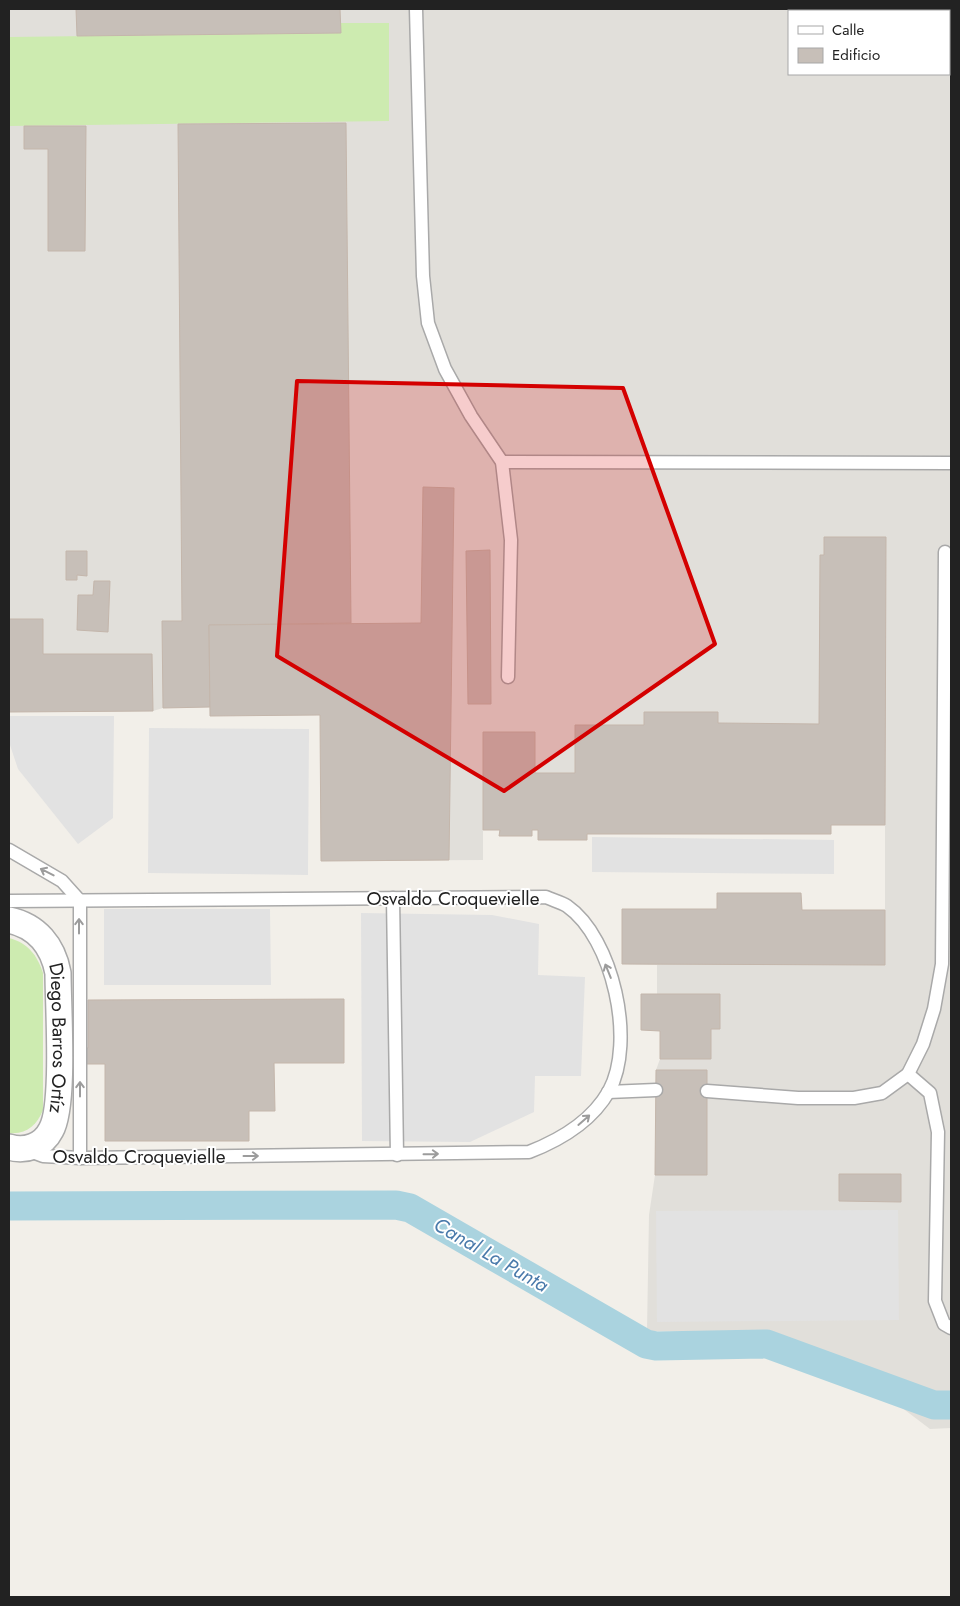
<svg xmlns="http://www.w3.org/2000/svg" width="960" height="1606" font-family="Jost,sans-serif">
<style>
.airport{fill:#e1dfda;fill-rule:evenodd}
.grass{fill:#cdebb0}
.parking{fill:#e2e2e2}
.lines{fill:none;stroke-linecap:round;stroke-linejoin:round}
.canal{stroke:#aad3df;stroke-width:29}
.building{fill:#c7bfb8;stroke:#c4b6ab}
.service-casing{stroke:#a9a9a9;stroke-width:15}
.minor-casing{stroke:#a9a9a9;stroke-width:28}
.service{stroke:#fff;stroke-width:12}
.minor{stroke:#fff;stroke-width:25}
.oneway{stroke:#9c9c9c}
.marked{fill:#d40000;fill-opacity:0.2;stroke:#d40000;stroke-width:4;stroke-linejoin:round}
.labels{text-anchor:middle;dominant-baseline:central;stroke-width:4;stroke-linejoin:round;paint-order:stroke}
.street-label{font-size:19px;fill:#222;stroke:#fff}
.water-label{font-size:20px;font-style:italic;fill:#4a7aab;stroke:#fff}
</style>
<rect width="100%" height="100%" fill="#f2efe9"/>
<path class="airport" d="M9 9H951V1428L930 1429 893 1401 890 1379 766 1332 647 1331 649 1215 655 1175 656 1070 660 1059V1031L641 1030V994H657V965L622 964V909H717V893H801L802 910H885V825H831V834H587V840H538V830H532V836H499V830H483V860L321 861 320 715 210 716V707L163 708 153 711 9 712ZM789 11H949V74H789Z"/>
<g class="grass">
<polygon points="341,23 389,23 389,121 9,126 9,37 340,33"/>
<path d="M9 938C28 943 37 955 43 973V1110C37 1125 26 1135 9 1133Z"/>
</g>
<g class="parking">
<polygon points="9,716 114,716 113,818 78,844 18,769 9,742"/>
<polygon points="149,728 309,729 308,875 148,873"/>
<polygon points="592,837 834,840 834,874 592,872"/>
<polygon points="104,909 270,909 271,985 104,985"/>
<polygon points="361,913 492,915 539,924 538,975 585,977 581,1076 535,1076 534,1112 470,1142 362,1141"/>
<polygon points="898,1210 899,1320 657,1322 656,1211"/>
</g>
<g class="lines">
<polyline class="canal" points="9,1206 396,1205 410,1208 646,1344 656,1346 767,1344 934,1405 951,1405"/>
</g>
<g class="building">
<polygon points="76,9 340,9 341,33 77,36"/>
<polygon points="346,123 351,623 209,625 210,707 163,708 162,621 182,621 178,124"/>
<polygon points="24,126 86,126 85,251 48,251 48,149 24,149"/>
<polygon points="423,487 454,488 449,860 321,861 320,715 210,716 209,625 421,623"/>
<polygon points="824,537 886,537 885,825 831,825 831,834 587,834 587,840 538,840 538,830 532,830 532,836 499,836 500,830 483,830 483,732 535,732 535,773 575,773 575,725 644,725 644,712 718,712 718,723 819,724 820,555 824,555"/>
<polygon points="490,550 491,704 468,704 466,551"/>
<polygon points="66,551 87,551 87,576 77,575 77,580 66,580"/>
<polygon points="94,581 110,581 108,632 77,630 78,595 93,595"/>
<polygon points="9,619 43,619 43,654 152,654 153,711 9,712"/>
<polygon points="717,893 801,893 802,910 885,910 885,965 622,964 622,909 717,909"/>
<polygon points="641,994 720,994 720,1029 711,1029 711,1059 660,1059 660,1031 641,1030"/>
<polygon points="344,999 344,1063 274,1063 275,1111 249,1111 249,1141 105,1141 105,1064 83,1064 83,1048 88,1048 88,1000"/>
<polygon points="656,1070 707,1070 707,1175 655,1175"/>
<polygon points="839,1174 901,1174 901,1202 839,1201"/>
</g>
<g class="lines">
<g class="service-casing">
<g id="service">
<polyline points="416,9 423,276 428,323 445,369 471,416 502,462 511,540 508,677"/>
<polyline points="502,462 951,463"/>
<polyline points="9,850 62,881 80,901"/>
<polyline points="393,898 397,1155"/>
<path d="M9 901 546 897C552 900 561 902 567 906 613 938 636 1042 609 1091 592 1121 560 1140 529 1152L80 1158 43 1156 27 1150"/>
<polyline points="908,1074 930,1093 938,1132 935,1301 944,1324 951,1328"/>
<polyline points="707,1091 798,1098 854,1098 882,1093 908,1074 923,1044 934,1009 942,964 945,552"/>
<polyline points="608,1092 656,1090"/>
<polyline points="80,1158 80,901"/>
</g>
</g>
<g class="minor-casing">
<g id="minor">
<path id="s1" d="M9 920C37 926 53 946 58 973 58 1006 65 1106 51 1130 43 1146 25 1152 9 1147"/>
</g>
</g>
<use href="#service" class="service"/>
<use href="#minor" class="minor"/>
</g>
<defs><path id="oneway-shaft" d="M-6 0H5M1.5-3L5.5 0L1.5 3" fill="none" stroke-width="1.6" stroke-linecap="round" stroke-linejoin="round" transform="scale(1.25)"/></defs>
<g class="oneway">
<use href="#oneway-shaft" transform="translate(47 872) rotate(-153)"/>
<use href="#oneway-shaft" transform="translate(79 926) rotate(-90)"/>
<use href="#oneway-shaft" transform="translate(608 971) rotate(-112)"/>
<use href="#oneway-shaft" transform="translate(80 1089) rotate(-90)"/>
<use href="#oneway-shaft" transform="translate(584 1120) rotate(-41)"/>
<use href="#oneway-shaft" transform="translate(431 1154) rotate(-1)"/>
<use href="#oneway-shaft" transform="translate(251 1156)"/>
</g>
<path class="marked" d="M297 381 623 388 715 644 504 791 277 656Z"/>
<g class="labels">
<g class="street-label">
<text x="453" y="898">Osvaldo Croquevielle</text>
<text stroke="none"><textPath href="#s1" startOffset="142">Diego Barros Ortíz</textPath></text>
<text x="139" y="1156">Osvaldo Croquevielle</text>
</g>
<g class="water-label">
<text transform="translate(491 1255) rotate(30)">Canal La Punta</text>
</g>
</g>
<rect width="960" height="1606" fill="none" stroke="#222222" stroke-width="20"/>
<rect x="788" y="10" width="162" height="65" fill="#ffffff" stroke="#a7a7a7"/>
<rect x="798" y="26" width="25" height="8" fill="#ffffff" stroke="#a7a7a7"/>
<text x="832" y="35" font-size="15" fill="#222222">Calle</text>
<rect x="798" y="48" width="25" height="15" fill="#c7bfb8" stroke="#a7a7a7"/>
<text x="832" y="60" font-size="15" fill="#222222">Edificio</text>
</svg>
